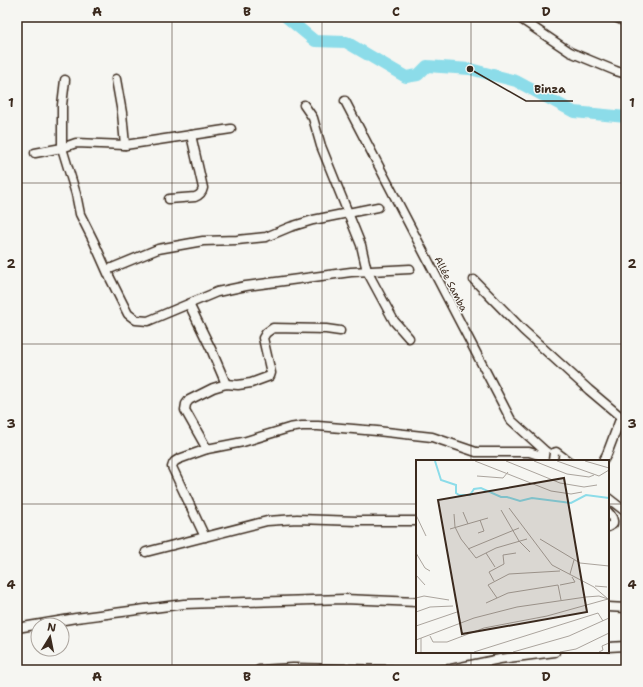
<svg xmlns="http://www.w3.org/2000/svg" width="643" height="687" font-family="'Shantell Sans',sans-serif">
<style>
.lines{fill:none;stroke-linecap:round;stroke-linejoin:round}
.river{stroke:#8cdce9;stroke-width:12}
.street-casing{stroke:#3b2a1e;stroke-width:11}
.street{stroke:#f6f6f2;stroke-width:8}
.street-bridge-casing{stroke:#3b2a1e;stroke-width:11;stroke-linecap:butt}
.street-bridge{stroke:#f6f6f2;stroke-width:8}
.grid{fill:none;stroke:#3b2a1e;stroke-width:1;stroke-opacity:0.55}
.labels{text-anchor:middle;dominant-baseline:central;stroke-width:3;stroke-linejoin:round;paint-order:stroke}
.street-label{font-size:10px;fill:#3b2a1e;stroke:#f6f6f2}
.inset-river{fill:none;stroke:#8cdce9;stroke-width:2}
.inset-road{fill:none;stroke:#aba49d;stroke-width:1}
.view{fill:#3b2a1e;fill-opacity:0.15;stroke:#3b2a1e;stroke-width:2}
.inset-edge{fill:none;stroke:#3b2a1e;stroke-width:2}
.leader{fill:none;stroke:#3b2a1e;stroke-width:1.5}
.callout-dot{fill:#3b2a1e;stroke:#f6f6f2;stroke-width:1.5}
.callout-label{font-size:11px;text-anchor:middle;font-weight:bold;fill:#3b2a1e;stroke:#f6f6f2;stroke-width:3;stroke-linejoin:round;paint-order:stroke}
.neatline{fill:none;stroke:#3b2a1e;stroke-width:1.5}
.grid-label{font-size:13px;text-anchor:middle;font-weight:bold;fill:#3b2a1e}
</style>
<rect width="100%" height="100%" fill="#f6f6f2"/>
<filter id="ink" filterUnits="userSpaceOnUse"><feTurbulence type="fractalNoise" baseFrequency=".025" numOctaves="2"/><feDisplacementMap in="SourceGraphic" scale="8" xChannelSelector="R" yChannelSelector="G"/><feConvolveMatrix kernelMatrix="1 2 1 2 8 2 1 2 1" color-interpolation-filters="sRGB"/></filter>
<g filter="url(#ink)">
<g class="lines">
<polyline class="river" points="286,17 315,41 346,42 406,77 418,75 427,66 470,69 516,81 574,112 626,117"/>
<g class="street-casing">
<g id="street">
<polyline points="518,17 570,52 616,71 626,74"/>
<polyline points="615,17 626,22"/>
<polyline points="116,79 122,113 125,145"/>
<polyline points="65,80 62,105 62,148 76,194 80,214 94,242 110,278 128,314 136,320 148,321 217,292 246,286 351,272 410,269"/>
<polyline points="345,101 511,420 545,451 553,457"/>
<polyline points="304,105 313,118 321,146 361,245 367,271 394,321 409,338"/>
<polyline points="35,153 62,148 76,143 125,145 231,129"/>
<path d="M169 199 195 197C200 195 202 193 203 188L191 135"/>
<polyline points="107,270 158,249 203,241 237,240 266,237 290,227 313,220 378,207"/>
<polyline points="474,280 523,330 589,390 621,417 626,421"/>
<polyline points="189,304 211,349 226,384"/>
<polyline points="207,449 185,410 186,404 189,400 213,388 226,384 238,385 251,383 270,376 271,373 263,338 266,333 273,328 326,329 340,331"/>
<polyline points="554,453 556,452 568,461"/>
<polyline points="603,461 607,454 621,417"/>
<polyline points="608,498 626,512"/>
<path d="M608 512C612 516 614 519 613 524L608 527"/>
<path d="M205 537 172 467C173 462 175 461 179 459L207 449 243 442 289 428 302 426H318L377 431 432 437 476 452H529L545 457 554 461"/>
<polyline points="146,552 267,521 297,519 357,521 417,521"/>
<polyline points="608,607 626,608"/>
<polyline points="17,628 76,618 184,604 344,599 417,602"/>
<polyline points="608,647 626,646"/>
<polyline points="259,670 293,668 392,670"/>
<polyline points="441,670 451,669 500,659 555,652"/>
</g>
</g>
<use href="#street" class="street"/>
<g class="street-bridge-casing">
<polyline id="street-bridge" points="553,460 554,453"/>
</g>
<use href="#street-bridge" class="street-bridge"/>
</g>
</g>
<path class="grid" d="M172 17V670M322 17V670M471 17V461M17 183H626M17 344H626M17 504H417M608 504H626M471 652V670"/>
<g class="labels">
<g class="street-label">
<text transform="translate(451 284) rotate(63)">Allée Samba</text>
</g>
</g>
<g transform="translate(416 460)">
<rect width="193" height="193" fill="#f6f6f2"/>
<path class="inset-river" d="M19 1 25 20 40 25V33L43 35H54L58 29 65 28 85 37H91L104 41 116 38 155 43 170 35 193 38"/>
<path class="inset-road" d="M59 1 135 31 155 34 166 32M90 1 144 23 168 27 181 25M118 1 151 14 173 17 178 15M141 1 183 16 193 10M169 1 193 8M61 16 87 18 92 12M93 48 136 105 178 127 192 139M85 50 103 81 114 92M47 52 52 64M38 54 39 67 45 79 60 98 80 88 111 79M0 55 10 76M34 69 72 58M62 73 68 71 64 60M124 79 164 103 193 106M52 89 103 68M0 93 9 108 14 111M70 93 79 107M154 114 158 100M0 115 9 125M78 121 73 112 88 104 87 95 100 93M144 125 159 122 156 117M179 126 191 127M0 138 8 136 33 140M81 138 72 125 93 114 144 111M70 143 92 133 142 125 145 140M0 152 14 147 37 146M0 166 41 152M14 176 17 182H31L68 168 131 156 192 139M5 178V192M0 180 58 158 101 147 170 137 183 136 192 139M58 192 182 153 187 161M97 192 153 176 193 158M144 192 160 189 193 173M183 192 187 190 186 186 193 183"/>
<path class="view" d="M148 18 171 152 46 174 22 40Z"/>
<rect width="193" height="193" class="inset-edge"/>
</g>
<path class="leader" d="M470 69L526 101H573"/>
<circle class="callout-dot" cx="470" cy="69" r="4"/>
<g class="callout-label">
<text x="550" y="93">Binza</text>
</g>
<rect width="643" height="687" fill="none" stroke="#f6f6f2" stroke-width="44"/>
<g transform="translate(50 637) rotate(10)"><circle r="19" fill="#f6f6f2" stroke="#aba49d"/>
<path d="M0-3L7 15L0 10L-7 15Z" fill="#3b2a1e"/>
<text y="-6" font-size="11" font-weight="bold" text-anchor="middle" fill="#3b2a1e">N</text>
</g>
<rect x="22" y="22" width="599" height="643" class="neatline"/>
<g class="grid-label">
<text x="97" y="16">A</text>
<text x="247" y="16">B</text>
<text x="396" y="16">C</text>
<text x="546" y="16">D</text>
<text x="11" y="107">1</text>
<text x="632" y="107">1</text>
<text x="11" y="268">2</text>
<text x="632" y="268">2</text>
<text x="11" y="428">3</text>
<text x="632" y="428">3</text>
<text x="11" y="589">4</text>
<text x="632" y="589">4</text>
<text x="97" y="681">A</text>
<text x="247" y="681">B</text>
<text x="396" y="681">C</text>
<text x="546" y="681">D</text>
</g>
</svg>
